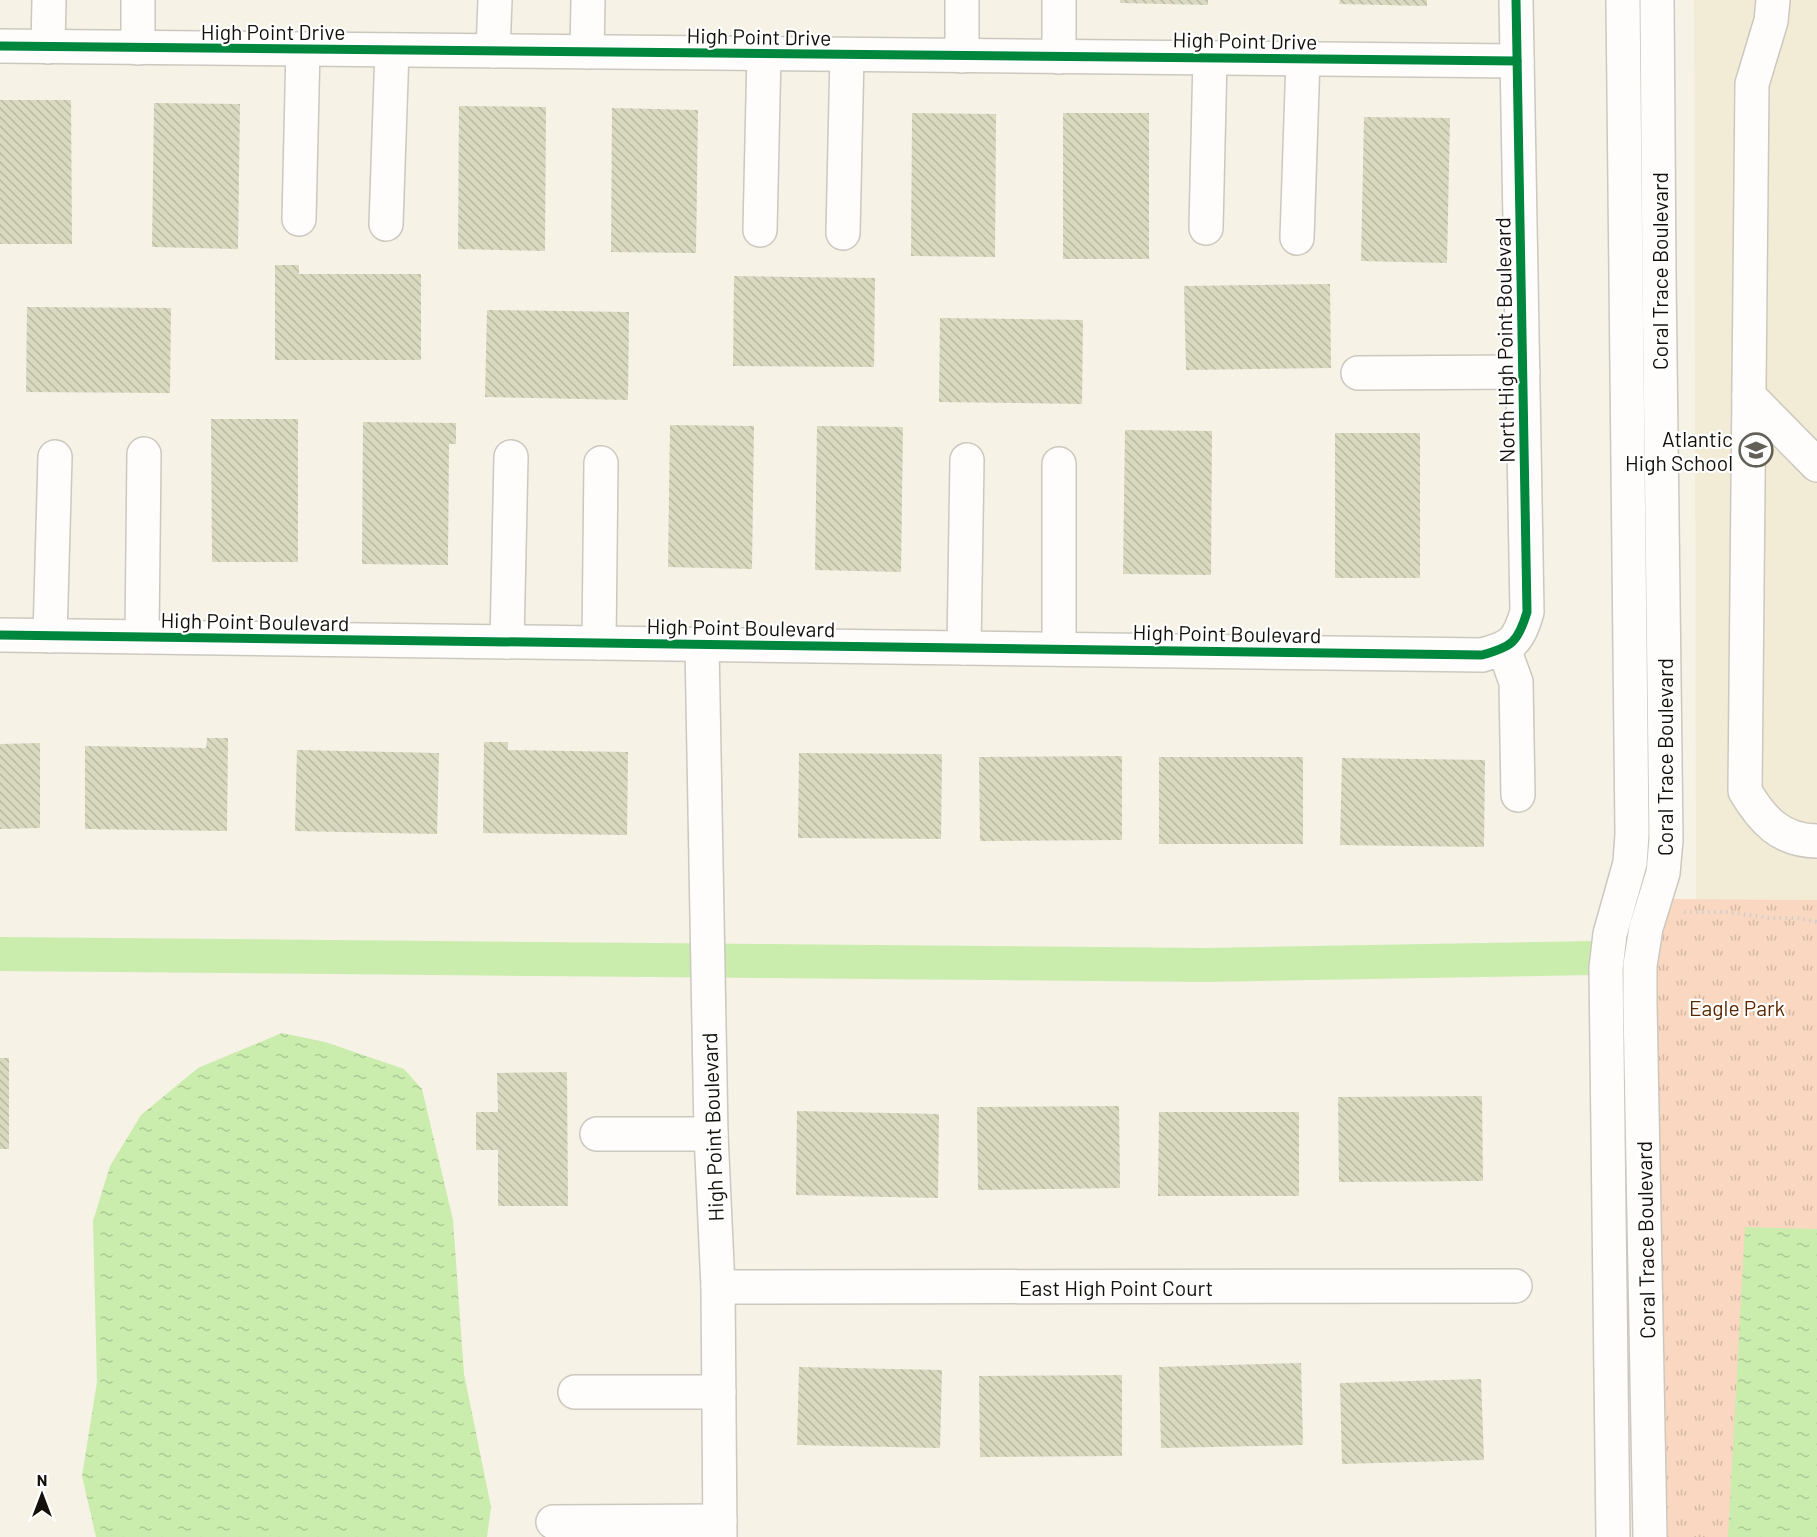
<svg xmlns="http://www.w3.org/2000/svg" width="1817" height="1537" font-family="Barlow,sans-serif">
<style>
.built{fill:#f2ecd7}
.grass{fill:url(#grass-tufts)}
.water{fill:url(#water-ripples)}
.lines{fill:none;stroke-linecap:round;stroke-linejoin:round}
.canal{stroke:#caecad;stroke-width:34}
.building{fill:url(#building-back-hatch)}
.minor-casing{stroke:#ccc8bf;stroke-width:36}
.path{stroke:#d1cfcc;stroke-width:4;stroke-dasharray:1.5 4.5;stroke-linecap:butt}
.minor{stroke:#fefdfb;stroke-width:33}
.cycleway-casing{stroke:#fff;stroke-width:13}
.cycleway{stroke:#00873e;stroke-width:9}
.labels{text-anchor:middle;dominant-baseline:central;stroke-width:4.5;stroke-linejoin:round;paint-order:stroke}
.street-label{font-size:21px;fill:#13110a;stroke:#fff}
.poi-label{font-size:21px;fill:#13110a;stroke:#fff;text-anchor:end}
.park-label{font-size:21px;fill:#5d2700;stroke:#fff}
</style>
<defs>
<pattern id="grass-tufts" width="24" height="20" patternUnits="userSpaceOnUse" patternTransform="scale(1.5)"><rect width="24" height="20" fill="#f9d7c0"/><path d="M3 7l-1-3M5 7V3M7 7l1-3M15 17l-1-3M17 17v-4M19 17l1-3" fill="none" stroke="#d5b8a4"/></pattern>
<pattern id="water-ripples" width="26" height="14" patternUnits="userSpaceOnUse" patternTransform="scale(1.5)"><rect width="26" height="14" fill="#caecad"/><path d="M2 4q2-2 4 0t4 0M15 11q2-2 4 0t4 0" fill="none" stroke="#adc994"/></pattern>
<pattern id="building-back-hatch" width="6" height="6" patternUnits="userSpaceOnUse" patternTransform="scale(1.5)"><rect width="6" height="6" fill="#d9d9c0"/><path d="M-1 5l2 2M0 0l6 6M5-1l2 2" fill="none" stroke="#b9b9a4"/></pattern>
</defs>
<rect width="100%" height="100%" fill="#f6f2e6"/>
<polygon class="built" points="1694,0 1817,0 1817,900 1696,899"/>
<polygon class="grass" points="1671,899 1817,900 1817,1537 1668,1537 1655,953"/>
<g class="water">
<polygon points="282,1033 325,1042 404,1069 422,1089 453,1220 464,1374 491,1507 487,1537 96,1537 82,1476 97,1382 93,1221 110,1166 141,1115 198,1068"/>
<polygon points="1745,1227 1817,1229 1817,1537 1728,1537"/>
</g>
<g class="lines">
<polyline class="canal" points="0,954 1206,965 1592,958"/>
</g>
<g class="building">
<polygon points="1120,0 1208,0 1208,5 1120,3"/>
<polygon points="1340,0 1427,0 1427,6 1339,4"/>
<polygon points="0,100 71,100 72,244 0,244"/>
<polygon points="154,103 240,104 238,249 152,247"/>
<polygon points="459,106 546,107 545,251 458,249"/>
<polygon points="612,108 698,110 696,253 611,252"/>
<polygon points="912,113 996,114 995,257 911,256"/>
<rect x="1063" y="113" width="86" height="146"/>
<polygon points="1364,117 1450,118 1447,263 1361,261"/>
<polygon points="275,265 299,265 299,274 421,274 421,360 275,360"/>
<polygon points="734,276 875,278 874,367 733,366"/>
<polygon points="1330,284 1331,368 1186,370 1184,286"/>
<polygon points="27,307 171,308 170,393 26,392"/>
<polygon points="487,310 629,312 628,400 485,397"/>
<polygon points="940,318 1083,320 1082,404 939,402"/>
<polygon points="211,419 298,419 298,562 212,562"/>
<polygon points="363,422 456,423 456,444 449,444 448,565 362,564"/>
<polygon points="670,425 754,426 752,569 668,567"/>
<polygon points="817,426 903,427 901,572 815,570"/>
<polygon points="1125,430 1212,431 1211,575 1123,574"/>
<rect x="1335" y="433" width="85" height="145"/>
<polygon points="207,738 228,738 227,831 85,829 85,746 206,748"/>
<polygon points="484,742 508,742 508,750 628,752 627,835 483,833"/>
<polygon points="40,743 40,828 0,829 0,744"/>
<polygon points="297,750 439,753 437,834 295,831"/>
<polygon points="799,753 942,754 941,839 798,838"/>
<polygon points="1122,756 1122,840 980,841 979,757"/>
<rect x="1159" y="757" width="144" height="87"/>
<polygon points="1342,758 1485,760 1484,847 1340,845"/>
<rect x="0" y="1058" width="9" height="91"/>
<polygon points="567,1072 568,1206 498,1206 498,1150 476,1150 476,1112 498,1112 497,1073"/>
<polygon points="1482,1096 1483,1181 1339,1182 1338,1097"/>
<polygon points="1119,1106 1120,1188 978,1190 977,1107"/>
<polygon points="797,1111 939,1114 938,1198 796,1195"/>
<polygon points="1159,1112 1299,1112 1299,1196 1158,1196"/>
<polygon points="1301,1363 1303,1445 1161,1448 1159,1367"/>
<polygon points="799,1367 942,1370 940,1448 797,1445"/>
<polygon points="1122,1375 1122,1456 980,1457 979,1376"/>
<polygon points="1481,1379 1484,1460 1342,1464 1340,1383"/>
</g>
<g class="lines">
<g class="minor-casing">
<g id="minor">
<polyline points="138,0 138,48"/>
<polyline points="1059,0 1059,57"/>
<path d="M1773 0 1771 21 1752 84 1745 791C1762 820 1781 841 1817 841"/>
<polyline points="0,46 1517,61"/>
<polyline points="48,47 49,0"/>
<polyline points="493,51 495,0"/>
<polyline points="587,52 588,0"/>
<polyline points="962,56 962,0"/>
<polyline points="299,219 303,49"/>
<polyline points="386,224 392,50"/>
<polyline points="1206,228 1210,58"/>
<polyline points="760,230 764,54"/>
<polyline points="843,233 847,55"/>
<polyline points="1297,238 1303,59"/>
<polyline points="1358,373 1523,372"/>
<polyline points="1749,396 1817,465"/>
<polyline points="1059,464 1059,649"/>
<path d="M0 635 1482 655C1512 647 1518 642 1527 612L1516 0"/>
<polyline points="50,636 55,457"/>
<polyline points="142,637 144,454"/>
<polyline points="507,642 511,457"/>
<polyline points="599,643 601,463"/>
<polyline points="702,645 711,1134 718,1287 720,1537"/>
<polyline points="964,648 967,460"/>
<polyline points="1504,649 1516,682 1518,795"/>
<polyline points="597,1134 711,1134"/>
<polyline points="718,1287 1515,1286"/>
<polyline points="575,1392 719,1392"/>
<polyline points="553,1522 720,1521"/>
<polyline points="1613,1537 1606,968 1610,934 1630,863 1632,834 1623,0"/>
<polyline points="1650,1537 1640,1004 1640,965 1646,928 1663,873 1666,840 1659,275 1657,0"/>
</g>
</g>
<polyline class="path" points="1684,912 1729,912 1769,918 1798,918 1817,922"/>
<use href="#minor" class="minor"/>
<g class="cycleway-casing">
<g id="cycleway">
<polyline points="0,46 1517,61"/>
<path d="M0 635 1482 655C1512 647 1518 642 1527 612L1516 0"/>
</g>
</g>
<use href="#cycleway" class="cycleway"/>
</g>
<defs>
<g id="school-ring" transform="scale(1.725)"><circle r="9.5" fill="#fff" stroke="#626057" stroke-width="1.5"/><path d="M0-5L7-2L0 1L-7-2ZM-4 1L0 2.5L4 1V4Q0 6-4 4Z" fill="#626057"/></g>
</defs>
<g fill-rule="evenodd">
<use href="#school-ring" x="1756" y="450"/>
</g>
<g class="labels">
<g class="street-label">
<text x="273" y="31">High Point Drive</text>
<text transform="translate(759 36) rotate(1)">High Point Drive</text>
<text transform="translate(1245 40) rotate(1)">High Point Drive</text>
<text transform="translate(1659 271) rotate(-90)">Coral Trace Boulevard</text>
<text transform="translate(1504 340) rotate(-91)">North High Point Boulevard</text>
<text transform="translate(255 621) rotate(1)">High Point Boulevard</text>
<text transform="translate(741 627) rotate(1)">High Point Boulevard</text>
<text transform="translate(1227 633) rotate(1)">High Point Boulevard</text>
<text transform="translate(1664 757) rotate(-90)">Coral Trace Boulevard</text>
<text transform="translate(712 1127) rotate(-92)">High Point Boulevard</text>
<text transform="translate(1645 1240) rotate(-91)">Coral Trace Boulevard</text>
<text x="1116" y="1287">East High Point Court</text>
</g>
<g class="poi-label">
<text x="1733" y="438">Atlantic<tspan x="1733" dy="24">High School</tspan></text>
</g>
<g class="park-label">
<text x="1737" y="1007">Eagle Park</text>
</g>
</g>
<g transform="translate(42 1495)" stroke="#ffffff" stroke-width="4.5" paint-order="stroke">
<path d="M0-4.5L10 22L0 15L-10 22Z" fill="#13110a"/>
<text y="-9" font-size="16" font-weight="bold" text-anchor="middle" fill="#13110a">N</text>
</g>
</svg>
